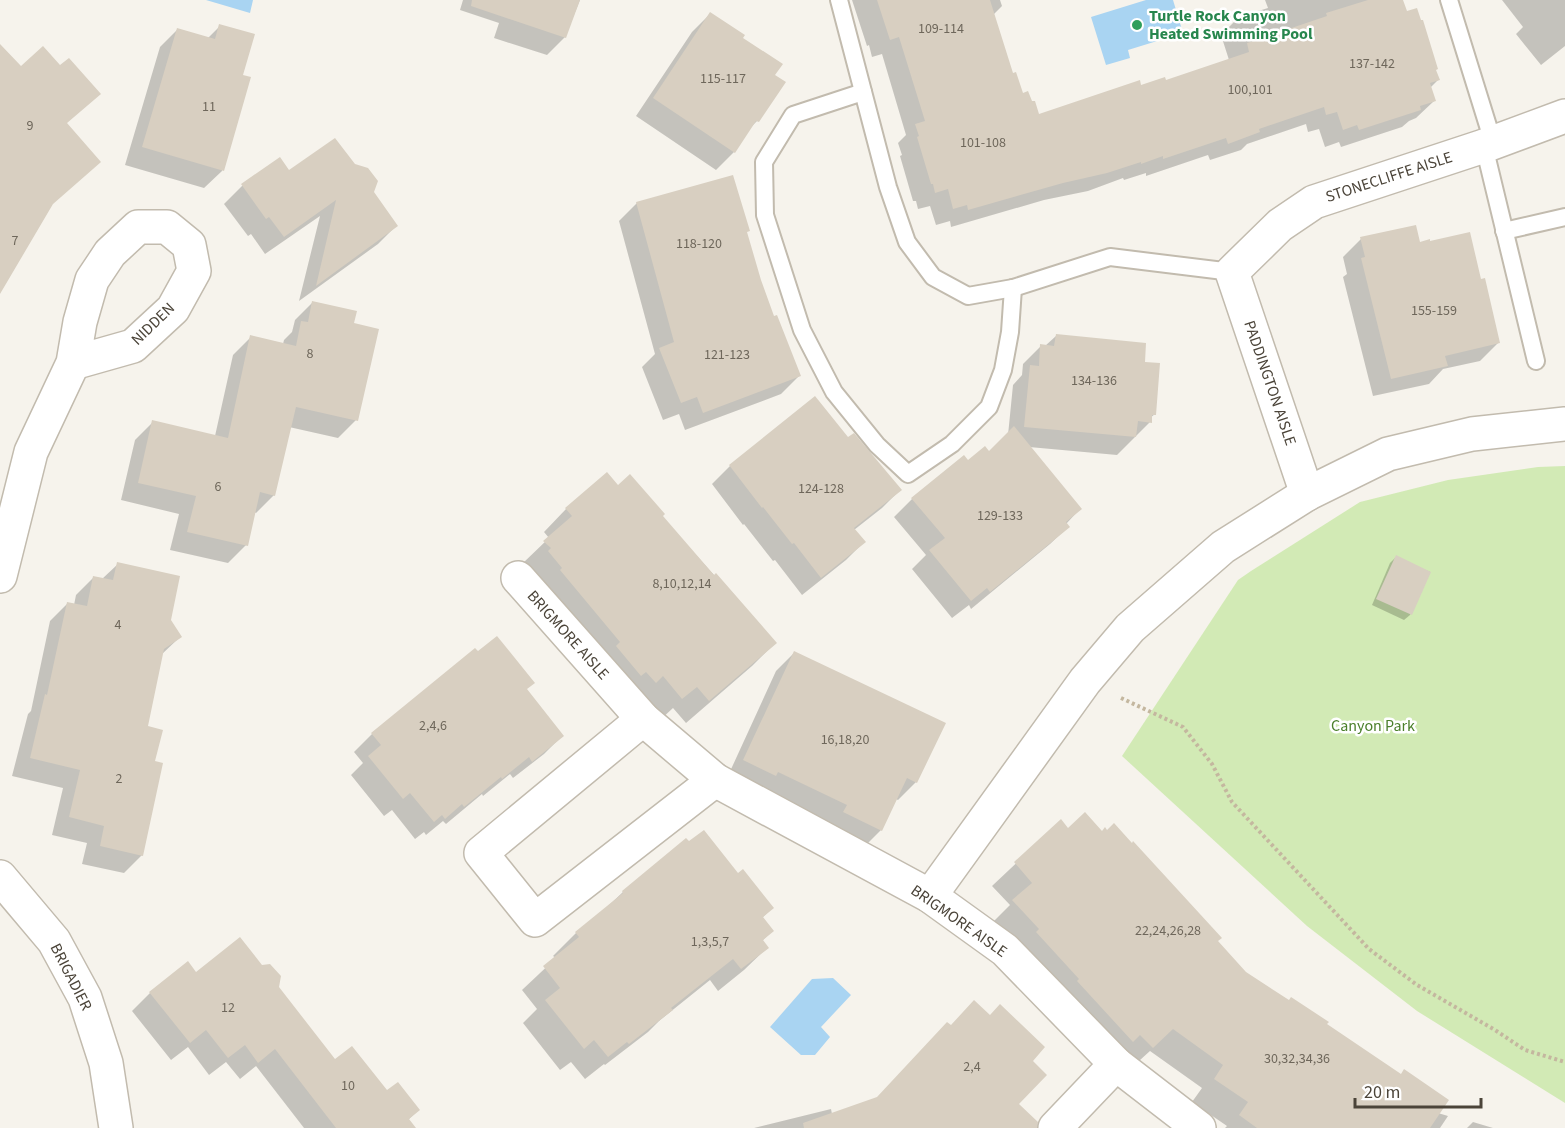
<svg xmlns="http://www.w3.org/2000/svg" width="1565" height="1128" viewBox="0 0 1565 1128" font-family="'Source Sans 3',sans-serif">
<style>
.green{fill:#d2eab5}
.water{fill:#a9d4f2}
.shadow{fill:#0003}
.building{fill:#d8cfc1}
.lines{fill:none;stroke-linecap:round;stroke-linejoin:round}
.lane-casing{stroke:#c2bbae;stroke-width:20}
.street-casing{stroke:#c2bbae;stroke-width:36}
.path{stroke:#c4b79f;stroke-width:4;stroke-dasharray:3 3;stroke-linecap:butt}
.lane{stroke:#fff;stroke-width:16}
.street{stroke:#fff;stroke-width:33}
.leisure-dot{fill:#2e9e5b;stroke:#fff;stroke-width:2}
.labels{text-anchor:middle;dominant-baseline:central;stroke-width:5;stroke-linejoin:round;paint-order:stroke}
.number-label{font-size:14px;fill:#6e675b}
.leisure-label{font-size:16px;font-weight:bold;fill:#27864d;stroke:#fff;text-anchor:start}
.street-label{font-size:16px;fill:#4b4439;stroke:#fff}
.park-label{font-size:16px;fill:#4a7f2a;stroke:#fff}
</style>
<rect width="100%" height="100%" fill="#f6f3ec"/>
<path class="green" d="M1565,466v637l-148,-92 -110,-85 -185,-170 116,-176 13,-9 109,-69 88,-22 90,-13z"/>
<g class="water">
<path d="M206,0h47l-3,13z"/>
<path d="M1146,0h27l10,33 -55,17 2,8 -24,7 -15,-48z"/>
<path d="M833,978l18,17 -30,32 9,10 -15,18h-14l-31,-28 42,-48z"/>
</g>
<g class="shadow">
<path d="M463,0h117l-15,37 -18,18 -53,-17 5,-15 -39,-13z"/>
<path d="M852,0h148l2,6 -9,9 19,60 10,19 16,22 102,-29 25,-5 64,-22 -8,-25 18,-18 29,-9 -3,-8h136l37,80 -8,8 4,13 -18,17 -7,3 -7,6 -61,20 -2,-5 -14,5 -6,-18 -11,3 -2,-8 -59,20 -6,6 -31,10 -2,-5 -62,21v-3l-22,7 -1,-2 -35,13 -44,9 -93,27 -1,-6 -14,4 -6,-19 -12,3 -2,-8h-3l-13,-45 2,-1 -4,-12 8,-8 -24,-81 -10,3 -3,-12 -2,1z"/>
<path d="M1502,0h63v46l-24,19 -25,-31 7,-7z"/>
<path d="M710,14l31,24 32,38 -16,45 -9,9 -14,22 -18,18 -80,-54 56,-84z"/>
<path d="M220,26l21,50 -19,95 -18,17 -79,-23 35,-118 18,-18 30,9z"/>
<path d="M289,172l83,20 24,34 -18,18 -79,57 21,-85 -55,38 -14,-20 -3,2 -24,-32 18,-18z"/>
<path d="M637,203l109,30 14,48 13,37 26,58 -18,18 -96,36 -6,-16 -16,6 -21,-53 13,-13 -36,-133z"/>
<path d="M1361,239l58,5 61,37 18,62 -18,18 -37,8 -14,15 -56,12 -30,-119 4,-3 -4,-17z"/>
<path d="M313,302l39,22 4,96 -18,18 -49,-11 -15,68 -18,18 -2,-1 -8,33 -18,18 -58,-13 9,-36 -58,-14 14,-60 18,-18 62,14 18,-81 18,-18 32,7 1,-4 8,-8 3,-12z"/>
<path d="M1056,336l87,27 12,51 -5,4v4l-33,33 -88,-8 51,62 -14,15 2,3 -18,17 -79,65 -2,-4 -17,13 -40,-49 14,-14 -32,-38 18,-18 56,-37 20,-9 20,-18 5,-50 9,-10 1,-11 18,-18h4z"/>
<path d="M815,398l33,41 52,51 -18,18 -28,22 10,12 -18,18 -44,35 -27,-35 -2,1 -29,-37 -1,1 -31,-41 18,-18z"/>
<path d="M618,487l43,29 114,127 -23,23 -66,57 -13,-15 -14,13 -137,-157 27,-26 -5,-6 22,-23z"/>
<path d="M1396,557l34,15 -20,43 -6,5 -32,-15 18,-42z"/>
<path d="M118,564l51,57 11,16 -19,18 -15,72 8,35 -12,93 -18,18 -42,-9 5,-21 -35,-8 11,-47 -51,-12 16,-62 3,-3 19,-90 18,-18 6,2 2,-10 18,-18 8,2z"/>
<path d="M475,650l51,40 36,46 -18,18 -31,24 -3,-4 -27,22 -1,-2 -36,30 -3,-3 -17,14 -2,-3 -9,7 -23,-29 -8,6 -33,-41 12,-12 -9,-11 18,-18z"/>
<path d="M794,653l122,129 -18,18 -2,-1 -15,31 -18,18 -136,-70 49,-107z"/>
<path d="M1061,821l7,9 34,3 115,108 28,32 80,52 113,88 10,3 -8,12h-215l2,-2 -35,-24 10,-14 -52,-37 -21,19 -138,-146 19,-19 -18,-19z"/>
<path d="M738,875l34,33 -10,10 10,13 -10,10 5,7 -23,22 -26,21 -8,-11 -51,41 -11,11 -43,33 -1,-1 -19,15 -14,-17 -11,8 -37,-47 14,-14 -15,-19 34,-32 -3,-2 23,-23 29,-24 18,-17z"/>
<path d="M188,963l8,11 82,14 57,73 83,49 -18,18h-96l-48,-62 -16,13 -14,-17 -17,13 -21,-28 -17,13 -39,-49 18,-18z"/>
<path d="M1031,1061l-14,43 -1,24h-262l77,-19 1,5z"/>
<path d="M1473,1122l20,6h-26z"/>
</g>
<g class="building">
<path d="M472,0h108l-14,38 -95,-32z"/>
<path d="M877,0h113l23,73 3,-1 7,21 5,-2 4,10h3l4,13 101,-34 1,5 24,-8 1,3 83,-28 -2,-9 80,-27 -1,-3 42,-13h35l4,11 10,-3 4,12h2l15,49 -2,1 4,10 -10,3 6,18 -16,5 1,4 -62,20 -2,-5 -14,5 -6,-18 -11,3 -2,-8 -65,22 1,3 -32,12 -2,-6 -63,21v-3l-22,8v-2l-34,11 -44,10 -95,27 -1,-5 -14,4 -5,-20 -13,4 -2,-9h-2l-14,-47 2,-1 -4,-12 10,-3 -26,-84 -9,3z"/>
<path d="M710,12l35,23 -2,3 40,26 -8,11 11,7 -27,40 -3,-1 -21,32 -82,-55z"/>
<path d="M219,24l36,10 -12,41 8,2 -27,94 -82,-24 35,-119 38,11z"/>
<path d="M0,44l21,22 22,-20 17,19 9,-7 32,36 -34,29 34,39 -48,42 -53,90z"/>
<path d="M335,138l20,26 13,4 10,13 -4,11 24,34 -82,60 20,-86 -52,37 -15,-20 -3,2 -25,-35 39,-27 9,13z"/>
<path d="M733,175l17,56 -3,1 14,48 13,36 3,-1 24,61 -98,37 -6,-16 -16,6 -22,-55 15,-6 -38,-140z"/>
<path d="M1416,225l4,17 10,-3v2l40,-9 11,47 4,-1 15,65 -55,13 3,10 -57,13 -30,-121 4,-1 -5,-20z"/>
<path d="M312,301l45,10 -3,12 25,6 -21,92 -62,-14 -21,89 -15,-4 -12,54 -61,-14 9,-36 -58,-13 14,-63 76,18 22,-103 46,11 5,-25 7,1z"/>
<path d="M1056,334l90,9 -1,19 15,1 -4,52h-4v8l-14,-2 -2,16 -112,-10 6,-62 9,1 1,-22 14,2z"/>
<path d="M815,396l33,41 6,-4 48,57 -48,38 12,14 -45,36 -27,-35 -2,1 -29,-37 -1,1 -33,-43z"/>
<path d="M1014,426l68,83 -16,13 4,5 -80,65 -3,-4 -16,13 -42,-51 16,-12 -34,-40 53,-43 4,5 17,-14 4,5z"/>
<path d="M607,472l11,13 12,-11 35,40 -2,2 51,59 2,-2 61,70 -68,58 -12,-14 -15,12 -19,-23 -7,7 -10,-11 -5,4 -25,-30 4,-4 -60,-72 2,-2 -14,-17 3,-3 -8,-7 29,-25 -7,-8z"/>
<path d="M1396,555l35,17 -19,43 -36,-16z"/>
<path d="M117,562l63,14 -9,44 11,17 -18,12 -16,77 15,4 -8,31 8,2 -20,93 -43,-10 4,-20 -35,-9 11,-47 -50,-12 15,-64 2,1 20,-93 20,4 6,-30 20,4z"/>
<path d="M497,636l38,47 -8,6 37,47 -32,26 -3,-5 -27,22 -1,-2 -37,30 -2,-3 -17,15 -3,-4 -8,7 -24,-29 -7,6 -35,-43 13,-11 -10,-12 104,-85 3,3z"/>
<path d="M794,651l152,72 -29,60 -10,-5 -25,53 -39,-19 4,-7 -69,-33 -2,4 -33,-16z"/>
<path d="M1085,812l17,19 3,-4 2,3 7,-7 18,20 1,-2 89,97 -4,3 28,31 43,28 2,-3 38,25 -2,2 74,50 3,-5 45,31 -19,28h-173l-18,-13 9,-13 -34,-23 9,-14 -50,-36 -20,19 -13,-13 -7,7 -56,-61 2,-2 -43,-47 3,-3 -27,-29 20,-17 -18,-21 47,-43 7,9z"/>
<path d="M704,830l34,43 5,-4 31,39 -11,9 11,14 -11,9 6,8 -28,21 -8,-10 -62,49 2,2 -44,34 -2,-2 -19,15 -14,-17 -10,9 -39,-49 15,-12 -17,-22 36,-29 -4,-5 48,-39 -1,-2 64,-53 3,3z"/>
<path d="M240,937l22,28 8,-1 11,12 -2,11 56,72 17,-13 35,44 11,-8 22,28 -11,9 7,9h-80l-61,-79 -17,14 -13,-18 -17,13 -22,-28 -16,13 -41,-51 39,-31 8,11z"/>
<path d="M974,1000l16,15 10,-11 45,43 -12,14 14,14 -28,29 19,18 -1,6h-233l-1,-5 74,-26 70,-75 4,3z"/>
</g>
<g class="lines">
<defs>
<g id="lane">
<path d="M839,0l49,187 19,55 26,35 35,19 45,-8 97,-31 122,15"/>
<path d="M1449,0l44,142"/>
<path d="M863,92l-70,23 -29,47 1,53 37,115 32,62 43,53 31,29 44,-30 37,-37 14,-37 7,-38 3,-44"/>
<path d="M1484,146l52,215"/>
<path d="M1504,231l61,-14"/>
</g>
<g id="street">
<path d="M1307,494l-75,-222 48,-47 34,-23 170,-56 81,-30"/>
<path d="M0,576l31,-124 42,-89 7,-41 12,-42 18,-27 28,-26h29l22,18 5,26 -21,38 -40,37 -60,17"/>
<path d="M518,578l125,141 72,61 215,116 75,54 111,114 83,64"/>
<path d="M643,719l-162,134 54,67 180,-140"/>
<path d="M0,877l54,64 31,57 21,65 10,65"/>
<path d="M930,896l155,-215 45,-53 93,-81 84,-53 81,-40 84,-20 93,-10"/>
<path d="M1055,1128l61,-64"/>
</g>
</defs>
<use href="#lane" class="lane-casing"/>
<use href="#street" class="street-casing"/>
<path class="path" d="M1121,698l62,29 29,37 20,38 137,147 48,36 78,45 30,20 40,12"/>
<use href="#lane" class="lane"/>
<use href="#street" class="street"/>
</g>
<circle class="leisure-dot" cx="1137" cy="25" r="6"/>
<g class="labels">
<g class="number-label">
<text x="941" y="29">109-114</text>
<text x="1372" y="64">137-142</text>
<text x="723" y="79">115-117</text>
<text x="1250" y="90">100,101</text>
<text x="209" y="107">11</text>
<text x="30" y="126">9</text>
<text x="983" y="143">101-108</text>
<text x="15" y="241">7</text>
<text x="699" y="244">118-120</text>
<text x="1434" y="311">155-159</text>
<text x="310" y="354">8</text>
<text x="727" y="355">121-123</text>
<text x="1094" y="381">134-136</text>
<text x="218" y="487">6</text>
<text x="821" y="489">124-128</text>
<text x="1000" y="516">129-133</text>
<text x="682" y="584">8,10,12,14</text>
<text x="118" y="625">4</text>
<text x="433" y="726">2,4,6</text>
<text x="845" y="740">16,18,20</text>
<text x="119" y="779">2</text>
<text x="1168" y="931">22,24,26,28</text>
<text x="710" y="942">1,3,5,7</text>
<text x="228" y="1008">12</text>
<text x="1297" y="1059">30,32,34,36</text>
<text x="972" y="1067">2,4</text>
<text x="348" y="1086">10</text>
</g>
<g class="leisure-label">
<text x="1149" y="16">Turtle Rock Canyon<tspan x="1149" dy="18">Heated Swimming Pool</tspan></text>
</g>
<g class="street-label">
<text transform="translate(1389 177) rotate(-18)">STONECLIFFE AISLE</text>
<text transform="translate(153 324) rotate(-44)">NIDDEN</text>
<text transform="translate(1270 383) rotate(71)">PADDINGTON AISLE</text>
<text transform="translate(568 635) rotate(48)">BRIGMORE AISLE</text>
<text transform="translate(959 921) rotate(35)">BRIGMORE AISLE</text>
<text transform="translate(71 977) rotate(63)">BRIGADIER</text>
</g>
<g class="park-label">
<text x="1373" y="726">Canyon Park</text>
</g>
</g>
<path d="M1355 1098v9h126v-9" fill="none" stroke="#4b4439" stroke-width="3"/>
<text x="1364" y="1098" font-size="18" fill="#4b4439" stroke="#ffffff" stroke-width="4.5" paint-order="stroke">20 m</text>
</svg>
